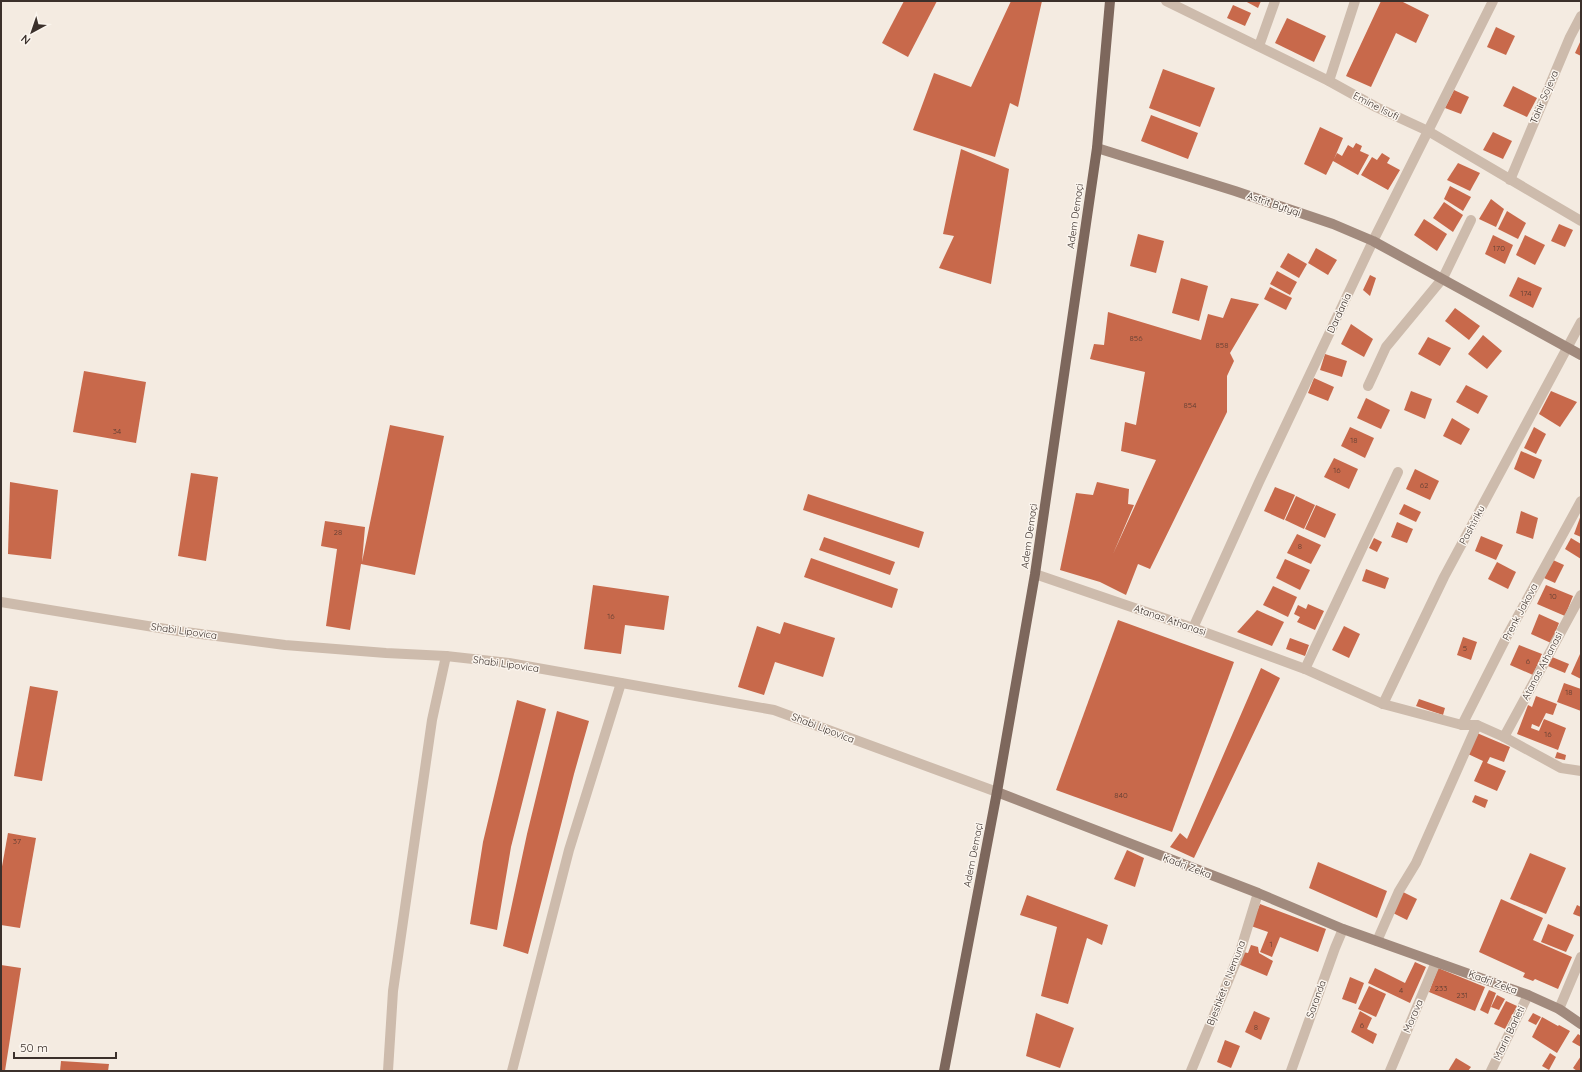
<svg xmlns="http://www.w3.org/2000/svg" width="1582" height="1072" viewBox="0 0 1582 1072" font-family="Quicksand,sans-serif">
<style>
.building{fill:#c8694b}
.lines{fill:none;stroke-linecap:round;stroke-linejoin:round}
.street{stroke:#cdbbac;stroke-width:10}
.secondary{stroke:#a18a7d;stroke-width:10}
.primary{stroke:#7d675c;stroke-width:10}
.labels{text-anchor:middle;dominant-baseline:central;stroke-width:3;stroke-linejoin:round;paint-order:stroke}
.number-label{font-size:8px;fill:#5e3e33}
.street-label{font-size:10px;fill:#3b302b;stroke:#fbf5ee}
</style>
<rect width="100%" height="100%" fill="#f4ebe1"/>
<g class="building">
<path d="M904,1h33l-29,56 -26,-14z"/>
<path d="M1011,1h31l-24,106 -8,-4 -15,54 -82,-27 21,-57 37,14z"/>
<path d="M1245,1h16l-3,7z"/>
<path d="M1381,1h20l28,14 -13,28 -20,-10 -25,54 -25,-11z"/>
<path d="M1233,5l18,8 -6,13 -18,-8z"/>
<path d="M1287,18l39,18 -12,26 -39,-19z"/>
<path d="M1496,27l19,9 -9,19 -19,-8z"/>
<path d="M1581,40v16l-6,-3z"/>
<path d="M1163,69l52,19 -15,39 -51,-19z"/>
<path d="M1513,86l24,12 -10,19 -24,-11z"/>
<path d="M1454,90l15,7 -8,17 -16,-6z"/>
<path d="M1151,115l47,18 -10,26 -47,-18z"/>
<path d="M1320,127l23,11 -9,21 3,-6 5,3 6,-11 5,3 3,-5 6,3 -2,5 9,4 -11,20 -25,-14 -7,14 -22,-11z"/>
<path d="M1493,132l19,9 -9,18 -20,-9z"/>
<path d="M961,149l48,20 -18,115 -52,-16 15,-32 -11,-2z"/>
<path d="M1382,153l8,5 -3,5 13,7 -12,20 -27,-15 11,-18 5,3z"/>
<path d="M1458,163l22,10 -10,18 -23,-11z"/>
<path d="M1450,186l21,11 -8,14 -19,-12z"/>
<path d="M1491,199l13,10 -8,18 -17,-8z"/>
<path d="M1444,202l19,13 -10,17 -20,-14z"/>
<path d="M1507,211l19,12 -8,16 -20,-10z"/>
<path d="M1424,219l23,15 -10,17 -23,-16z"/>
<path d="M1559,224l14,6 -8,17 -14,-6z"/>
<path d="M1138,234l26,7 -8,32 -26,-7z"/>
<path d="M1493,235l20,10 -8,19 -20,-10z"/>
<path d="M1525,235l20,10 -10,20 -19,-10z"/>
<path d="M1316,248l21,12 -9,15 -20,-12z"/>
<path d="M1288,253l19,11 -8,14 -19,-11z"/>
<path d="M1277,271l20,11 -7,13 -20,-11z"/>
<path d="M1370,275l6,3 -6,18 -7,-6z"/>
<path d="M1518,277l24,11 -9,20 -24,-12z"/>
<path d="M1181,278l27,8 -9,35 -27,-8z"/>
<path d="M1270,287l22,11 -6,12 -22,-11z"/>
<path d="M1231,298l28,6 -29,49 4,8 -7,15v36l-77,157 -12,-5 -12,31 -26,-13 -40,-12 16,-77 17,2 4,-13 32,7 -1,15 6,1 -21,49 43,-94 -35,-9 4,-29 11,3 9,-53 -55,-13 4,-15 10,1 4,-33 93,28 7,-26 15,4z"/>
<path d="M1455,308l25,18 -11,14 -24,-19z"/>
<path d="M1351,324l22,15 -9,18 -23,-13z"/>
<path d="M1483,335l19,16 -15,18 -19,-15z"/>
<path d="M1428,337l23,11 -11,18 -22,-12z"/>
<path d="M1325,354l22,7 -5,16 -22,-7z"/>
<path d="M84,371l62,11 -10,61 -63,-11z"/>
<path d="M1314,378l20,9 -6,14 -20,-8z"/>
<path d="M1466,385l22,11 -10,18 -22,-12z"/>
<path d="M1411,391l21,8 -7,20 -21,-9z"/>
<path d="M1551,391l26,11 -17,25 -21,-13z"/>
<path d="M1366,398l24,12 -9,19 -24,-11z"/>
<path d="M1452,418l18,11 -9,16 -18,-9z"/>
<path d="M390,425l54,11 -29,139 -54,-11 -11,66 -24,-4 11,-77 -16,-3 4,-25 40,6 -3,35z"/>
<path d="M1350,427l24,11 -9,20 -24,-12z"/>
<path d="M1534,427l12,7 -10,20 -12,-6z"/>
<path d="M1521,451l21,9 -8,19 -20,-10z"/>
<path d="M1334,458l24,11 -9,20 -25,-12z"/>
<path d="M1415,469l24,12 -9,19 -24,-11z"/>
<path d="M191,473l27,4 -12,84 -28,-5z"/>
<path d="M10,482l48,8 -7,69 -43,-5z"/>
<path d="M1275,487l20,8 -11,25 -20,-9z"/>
<path d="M808,494l116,38 -5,16 -116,-38z"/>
<path d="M1296,496l19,9 -11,24 -19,-9z"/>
<path d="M1404,504l17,8 -5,10 -17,-8z"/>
<path d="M1316,505l20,9 -11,24 -20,-9z"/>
<path d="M1521,511l17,7 -5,21 -17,-6z"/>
<path d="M1581,515v22l-7,-3z"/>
<path d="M1397,522l16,7 -6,14 -16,-6z"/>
<path d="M1297,534l24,11 -10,19 -24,-11z"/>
<path d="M1481,536l22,9 -7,15 -21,-9z"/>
<path d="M824,537l71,25 -5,13 -71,-25z"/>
<path d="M1374,538l8,4 -5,10 -8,-4z"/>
<path d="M1571,538l10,6v15l-16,-10z"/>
<path d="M811,558l87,31 -6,19 -88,-31z"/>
<path d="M1285,559l25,11 -10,20 -24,-12z"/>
<path d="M1553,560l11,5 -9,18 -11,-5z"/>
<path d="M1497,562l19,10 -8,17 -20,-10z"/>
<path d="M1366,569l23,9 -4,11 -23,-8z"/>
<path d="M593,585l76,11 -5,34 -39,-5 -4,29 -37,-5z"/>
<path d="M1546,585l27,11 -8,20 -28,-12z"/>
<path d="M1273,586l24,11 -9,20 -25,-12z"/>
<path d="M1308,604l16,7 -9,19 -18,-8 3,-5 -6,-3 4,-9 8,4z"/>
<path d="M1257,610l27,12 -12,24 -35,-14z"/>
<path d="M1539,614l20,9 -8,20 -20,-9z"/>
<path d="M1118,620l116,42 -62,170 -116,-42z"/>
<path d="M784,622l51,16 -12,39 -48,-15 -11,33 -26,-8 19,-61 23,8z"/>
<path d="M1344,626l16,8 -11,24 -17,-8z"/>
<path d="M1463,637l14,5 -6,18 -14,-5z"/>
<path d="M1290,638l19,7 -4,11 -19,-7z"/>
<path d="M1519,645l23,9 -9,21 -23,-10z"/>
<path d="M1580,654h1v25l-10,-5z"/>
<path d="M1552,657l17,7 -4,9 -17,-7z"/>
<path d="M1261,668l19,10 -86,180 -24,-11 10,-14 7,6z"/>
<path d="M1564,683l17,6v22l-24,-9z"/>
<path d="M30,686l28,5 -16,90 -28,-5z"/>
<path d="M1536,696l21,8 -4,11 -7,-2 -7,14 -7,-3 -1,4 8,3 5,-12 22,9 -8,22 -41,-16 11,-29 4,2z"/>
<path d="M1419,699l26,9 -2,7 -27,-9z"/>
<path d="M517,700l29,9 -35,138 -14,83 -27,-6 13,-82z"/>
<path d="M557,711l32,10 -15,53 -46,180 -25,-8 24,-112z"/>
<path d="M1477,733l33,14 -6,15 -14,-5 -3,6 19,8 -9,20 -23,-10 9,-20 -15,-7z"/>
<path d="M1557,752l9,3 -1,5 -10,-2z"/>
<path d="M1475,795l13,5 -3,8 -13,-6z"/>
<path d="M8,833l28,5 -16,90 -19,-3v-53z"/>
<path d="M1127,850l17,8 -9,29 -21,-8z"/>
<path d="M1530,853l36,15 -20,46 -36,-15z"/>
<path d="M1318,862l69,29 -10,27 -68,-30z"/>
<path d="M1401,891l16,8 -10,21 -14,-7z"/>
<path d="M1027,895l81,30 -6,20 -15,-7 -19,66 -27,-8 16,-69 -37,-12z"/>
<path d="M1501,899l42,19 -10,22 39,17 -14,32 -23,-10 -2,2 -10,-4 2,-4 -46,-21z"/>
<path d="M1260,904l66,25 -8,23 -38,-15 -8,20 -12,-5 8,-20 -17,-6z"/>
<path d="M1577,905l4,2v10l-8,-3z"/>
<path d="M1548,924l26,11 -8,17 -25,-10z"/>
<path d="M1251,945l7,2 1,6 14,8 -6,15 -29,-12 5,-12 5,1z"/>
<path d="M1415,962l11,5 -16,36 -42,-20 7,-15 30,15z"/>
<path d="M1,965l20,3 -16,103h-4z"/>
<path d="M1438,968l47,19 -10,24 -46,-19z"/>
<path d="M1350,977l14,6 -8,21 -14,-5z"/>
<path d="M1369,986l17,8 -10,23 -18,-8z"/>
<path d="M1489,990l7,3 -8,21 -8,-4z"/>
<path d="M1497,995l8,4 -6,11 -8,-3z"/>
<path d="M1506,1001l11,5 -12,23 -11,-5z"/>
<path d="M1254,1011l16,7 -9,22 -16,-8z"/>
<path d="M1360,1011l12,7 -5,11 10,5 -4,10 -22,-12z"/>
<path d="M1036,1013l38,15 -14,40 -34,-12z"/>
<path d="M1533,1013l8,4 -5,8 -8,-4z"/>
<path d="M1542,1017l16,9 1,-1 11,6 -13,22 -25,-16z"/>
<path d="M1578,1034l3,2v11l-9,-5z"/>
<path d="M1225,1040l15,6 -9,22 -14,-6z"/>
<path d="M1550,1053l6,4 -7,13 -7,-4z"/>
<path d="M1581,1056v15h-4l-4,-3z"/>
<path d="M1456,1058l15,9 -3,4h-20z"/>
<path d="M61,1061l48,3 -1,7h-48z"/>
</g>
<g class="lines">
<g class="street">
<path d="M1166,1l163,80 47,26 52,24 153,90"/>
<path d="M1259,46l16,-45"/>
<path d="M1329,81l26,-80"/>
<path d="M1510,180l60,-143 11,-21"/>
<path d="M1368,386l18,-39 57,-69 28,-58"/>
<path d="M1035,574l158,54 112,41 78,35 79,21h15l27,12 57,31 20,3"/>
<path d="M1,602l177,29 107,14 101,8 60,3 63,7 265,47 223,82"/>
<path d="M1193,628l66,-146 114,-241 120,-240"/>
<path d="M1305,669l93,-197"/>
<path d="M1383,704l61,-127 137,-255"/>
<path d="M1462,725l45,-89 74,-135"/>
<path d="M1504,737l77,-142"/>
<path d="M1377,941l22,-50 17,-28 61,-138"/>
<path d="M1559,1009l22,-52"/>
<path d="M388,1071l5,-80 39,-271 14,-64"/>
<path d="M512,1071l57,-221 52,-167"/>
<path d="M1191,1071l49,-119 18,-59"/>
<path d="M1291,1071l44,-123 8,-19"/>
<path d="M1390,1071l46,-109"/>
<path d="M1491,1071l37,-76"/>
</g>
<g class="secondary">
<path d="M1097,148l138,43 98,33 40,17 208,114"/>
<path d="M997,792l261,101 85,36 185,66 31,14 22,15"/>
</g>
<path class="primary" d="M944,1071l53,-279 38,-218 62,-426 13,-147"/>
</g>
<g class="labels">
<g class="number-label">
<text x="1499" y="248">170</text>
<text x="1526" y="293">174</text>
<text x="1136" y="338">856</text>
<text x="1222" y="345">858</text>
<text x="1190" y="405">854</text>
<text x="117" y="431">34</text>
<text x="1354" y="440">18</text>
<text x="1337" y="470">16</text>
<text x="1424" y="485">62</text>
<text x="338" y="532">28</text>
<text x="1300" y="546">8</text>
<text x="1553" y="596">10</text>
<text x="611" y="616">16</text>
<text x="1465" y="648">5</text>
<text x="1528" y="661">6</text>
<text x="1569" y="692">18</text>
<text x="1548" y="734">16</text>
<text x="1121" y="795">840</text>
<text x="17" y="841">37</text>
<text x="1271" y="944">1</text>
<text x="1441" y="988">233</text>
<text x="1401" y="990">4</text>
<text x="1462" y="995">231</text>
<text x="1362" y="1025">6</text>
<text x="1256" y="1027">8</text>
</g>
<g class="street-label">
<text transform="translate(1544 97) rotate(-67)">Tahir Sojeva</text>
<text transform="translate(1376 106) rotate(27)">Emine Isufi</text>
<text transform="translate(1274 204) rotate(19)">Astrit Bytyqi</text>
<text transform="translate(1075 216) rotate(-82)">Adem Demaçi</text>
<text transform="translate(1339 313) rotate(-65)">Dardania</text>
<text transform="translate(1472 525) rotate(-62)">Pashtriku</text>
<text transform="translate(1029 536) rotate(-82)">Adem Demaçi</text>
<text transform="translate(1520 612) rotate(-62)">Prenk Jakova</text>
<text transform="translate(1170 620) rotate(19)">Atanas Athanasi</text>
<text transform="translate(184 631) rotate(8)">Shabi Lipovica</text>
<text transform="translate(506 664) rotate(8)">Shabi Lipovica</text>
<text transform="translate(1542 666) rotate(-62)">Atanas Athanasi</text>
<text transform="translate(823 728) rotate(21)">Shabi Lipovica</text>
<text transform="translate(973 855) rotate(-79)">Adem Demaçi</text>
<text transform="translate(1187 866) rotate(21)">Kadri Zeka</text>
<text transform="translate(1493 982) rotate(20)">Kadri Zeka</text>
<text transform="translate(1226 983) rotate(-69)">Bjeshkët e Nemuna</text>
<text transform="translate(1316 999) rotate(-70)">Saranda</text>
<text transform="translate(1413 1016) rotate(-67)">Morava</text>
<text transform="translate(1509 1033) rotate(-64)">Marin Barleti</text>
</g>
</g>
<rect width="1582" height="1072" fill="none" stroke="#3b302b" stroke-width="4"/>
<g transform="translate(32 32) rotate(220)" stroke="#fbf5ee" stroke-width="3" paint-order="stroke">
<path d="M0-3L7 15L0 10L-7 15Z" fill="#3b302b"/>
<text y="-6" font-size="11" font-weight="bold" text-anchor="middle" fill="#3b302b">N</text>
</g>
<path d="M14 1052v6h102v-6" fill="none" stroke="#3b302b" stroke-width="2"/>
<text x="20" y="1052" font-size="12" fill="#3b302b" stroke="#fbf5ee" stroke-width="3" paint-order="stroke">50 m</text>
</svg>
